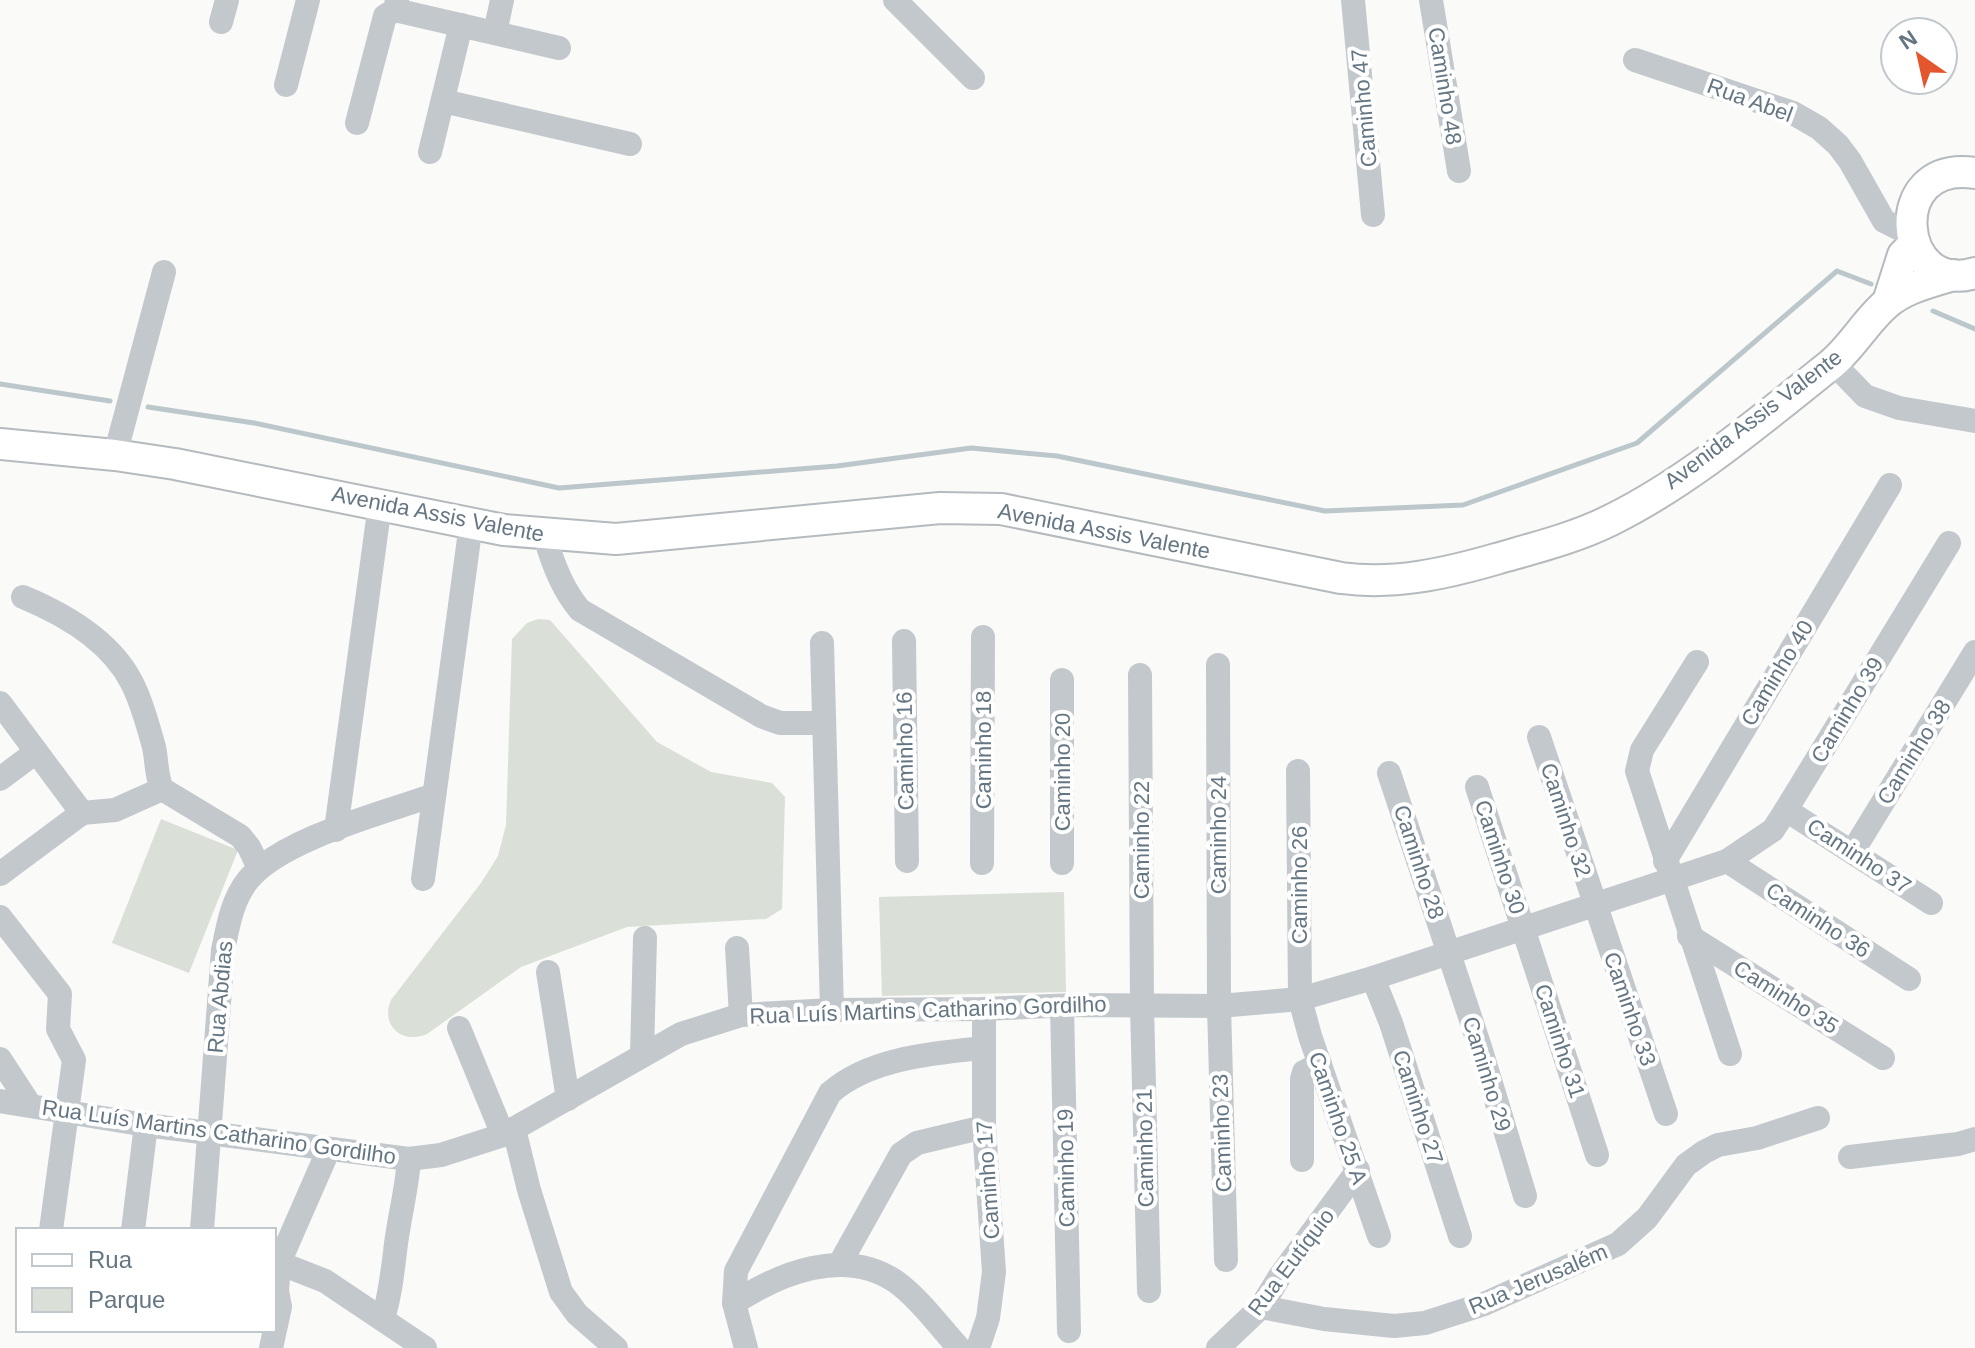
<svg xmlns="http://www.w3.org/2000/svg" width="1975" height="1348" viewBox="0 0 1975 1348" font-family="Arial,sans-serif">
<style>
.green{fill:#dadfd7}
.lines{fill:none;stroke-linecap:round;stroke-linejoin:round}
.stream{stroke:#bbc7cb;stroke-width:5}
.major-casing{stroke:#b5babe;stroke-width:34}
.minor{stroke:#c3c8cc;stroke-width:24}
.major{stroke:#fff;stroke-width:30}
.labels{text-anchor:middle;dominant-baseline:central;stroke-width:8;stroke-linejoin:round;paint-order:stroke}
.street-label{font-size:22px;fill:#657683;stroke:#fff}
</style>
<rect width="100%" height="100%" fill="#fafaf8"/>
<g class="green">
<path d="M538,619l12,1 107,122 54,30 61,11 13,14 -3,112 -16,10 -139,8 -106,40 -94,67c-25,11 -47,-9 -36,-34l90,-117 17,-27 8,-31 6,-186 15,-16z"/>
<path d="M161,819l77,31 -49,123 -77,-30z"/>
<path d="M1064,892l2,100 -184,4 -3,-99z"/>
</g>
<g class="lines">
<g class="stream">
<path d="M1933,311l42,18"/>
<path d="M0,384l110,17"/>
<path d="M148,407l106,16 305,65 278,-22 134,-18 86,8 268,55 138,-6 174,-62 200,-172 34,13"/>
</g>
<defs>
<g id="major">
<path d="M1975,173c-92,-14 -77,124 0,100"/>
<path d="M1888,302l15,-47 11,-11"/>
<path d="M0,444l115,11 60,9 329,66 112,9 324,-31 61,1 340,69c53,7 103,-4 155,-19 38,-11 79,-21 115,-39 77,-38 150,-100 218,-154 22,-17 36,-44 57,-62 18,-16 45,-22 67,-29"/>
</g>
</defs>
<use href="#major" class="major-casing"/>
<g class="minor">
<path d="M895,0l78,78"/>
<path d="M1353,0l20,215"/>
<path d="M1431,0l28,171"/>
<path d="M395,10l164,38"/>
<path d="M221,22l6,-22"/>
<path d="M495,33l7,-33"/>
<path d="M1635,60l158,53 26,15 19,17 12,16 34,60 26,13"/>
<path d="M286,85l22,-85"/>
<path d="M443,101l187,43"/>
<path d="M357,123l28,-107 10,-6 2,-10"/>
<path d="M430,152l31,-127"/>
<path d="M1833,363l32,33 34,12 76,13"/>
<path d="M115,455l49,-183"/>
<path d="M545,536c7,26 17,53 35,74l181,106 19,7h44"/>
<path d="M23,597c41,17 88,44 109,86 10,19 16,43 22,64 3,14 2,29 8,42l78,47 9,11 10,21"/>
<path d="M904,641l3,220"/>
<path d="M822,643l10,367"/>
<path d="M1697,662l-55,88 -5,21 93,283"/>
<path d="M1218,665l1,341 7,254"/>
<path d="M1140,675l2,330 7,286"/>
<path d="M1062,680v183"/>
<path d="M0,703l82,110 -82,61"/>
<path d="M1539,737l127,377"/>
<path d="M1298,771l2,228 10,37 69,200"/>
<path d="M1389,773l91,274 45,149"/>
<path d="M0,779l36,-27"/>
<path d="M1477,787l120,368"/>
<path d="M1786,810l145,93"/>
<path d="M82,813l33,-3 47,-21"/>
<path d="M336,830l44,-326"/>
<path d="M1853,851l122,-199"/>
<path d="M1665,861l225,-376"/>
<path d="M1727,861l182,118"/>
<path d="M982,863l1,-226"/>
<path d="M423,879l48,-355"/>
<path d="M0,917l60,77 -2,35 16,31 -23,170"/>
<path d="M1689,936l194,122"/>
<path d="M737,948l4,67"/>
<path d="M548,972l20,127"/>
<path d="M1373,978l18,45 69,213"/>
<path d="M1062,1006l7,325"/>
<path d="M459,1028l44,107"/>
<path d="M642,1055l3,-117"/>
<path d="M0,1059l30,46"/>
<path d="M0,1101l146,24 263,34 32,-4 62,-20 178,-101 60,-19 91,-5 152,-1 91,-4 144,1 81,-7 73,-21 354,-117 46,-31 13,-20 163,-267"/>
<path d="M514,1129l15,61 32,102 16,22 39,34"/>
<path d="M1850,1157l108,-13 17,-5"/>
<path d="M1302,1160v-81l2,-7 16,-8"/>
<path d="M133,1230l13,-105"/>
<path d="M202,1230l21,-280c5,-24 9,-50 25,-70 33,-41 135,-67 186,-85"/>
<path d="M279,1263l46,18 100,67"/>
<path d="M839,1265l62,-111 16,-11 67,-16"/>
<path d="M734,1303c46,-30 110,-56 161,-22 24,17 44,45 64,67"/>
<path d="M1261,1307l63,12 70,7 31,-3 59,-19 134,-60 29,-26 39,-53 18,-13 14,-7 39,-7 61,-20"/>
<path d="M383,1319c7,-23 9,-43 12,-67 3,-31 12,-61 14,-93"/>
<path d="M271,1348l9,-41 -3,-16 2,-28 49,-112"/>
<path d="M746,1348l-12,-45 2,-32 94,-178c39,-35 104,-40 154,-45"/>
<path d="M978,1348l10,-30 6,-46 -10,-145v-118"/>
<path d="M1218,1348l43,-41 19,-31 78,-106"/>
</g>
<use href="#major" class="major"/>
</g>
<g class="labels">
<g class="street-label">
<text transform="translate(1445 86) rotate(81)">Caminho 48</text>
<text transform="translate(1750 100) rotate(20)">Rua Abel</text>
<text transform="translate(1364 108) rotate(-95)">Caminho 47</text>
<text transform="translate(1753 419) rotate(-37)">Avenida Assis Valente</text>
<text transform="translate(438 514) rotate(11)">Avenida Assis Valente</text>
<text transform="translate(1104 531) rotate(11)">Avenida Assis Valente</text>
<text transform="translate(1777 673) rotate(-59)">Caminho 40</text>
<text transform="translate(1847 710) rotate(-59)">Caminho 39</text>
<text transform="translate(983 750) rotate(-90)">Caminho 18</text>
<text transform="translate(905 751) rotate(-91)">Caminho 16</text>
<text transform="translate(1914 752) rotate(-58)">Caminho 38</text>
<text transform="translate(1062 772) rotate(-90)">Caminho 20</text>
<text transform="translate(1566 820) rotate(72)">Caminho 32</text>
<text transform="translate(1218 835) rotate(-90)">Caminho 24</text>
<text transform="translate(1141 840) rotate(-90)">Caminho 22</text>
<text transform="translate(1859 856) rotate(33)">Caminho 37</text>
<text transform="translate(1500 857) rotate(72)">Caminho 30</text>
<text transform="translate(1419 862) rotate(72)">Caminho 28</text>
<text transform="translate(1299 885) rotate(-90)">Caminho 26</text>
<text transform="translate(1818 920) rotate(33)">Caminho 36</text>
<text transform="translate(220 997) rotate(-85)">Rua Abdias</text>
<text transform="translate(1786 997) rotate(32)">Caminho 35</text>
<text transform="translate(1630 1009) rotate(71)">Caminho 33</text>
<text transform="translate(928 1010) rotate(-2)">Rua Luís Martins Catharino Gordilho</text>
<text transform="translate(1560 1041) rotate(72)">Caminho 31</text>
<text transform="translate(1487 1074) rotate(73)">Caminho 29</text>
<text transform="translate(1418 1107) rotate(72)">Caminho 27</text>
<text transform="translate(1338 1118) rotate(71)">Caminho 25 A</text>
<text transform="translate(219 1132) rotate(8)">Rua Luís Martins Catharino Gordilho</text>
<text transform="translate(1222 1133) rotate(-92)">Caminho 23</text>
<text transform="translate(1145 1148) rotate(-91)">Caminho 21</text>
<text transform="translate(1066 1168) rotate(-91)">Caminho 19</text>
<text transform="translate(988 1180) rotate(-94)">Caminho 17</text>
<text transform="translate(1291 1262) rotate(-53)">Rua Eutíquio</text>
<text transform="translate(1538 1279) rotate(-23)">Rua Jerusalém</text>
</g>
</g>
<rect x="16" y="1228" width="260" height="104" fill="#ffffff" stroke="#c1c8cd" stroke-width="2"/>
<rect x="32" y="1254" width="40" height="12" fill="#ffffff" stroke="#c1c8cd" stroke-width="2"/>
<text x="88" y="1268" font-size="24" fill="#657683">Rua</text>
<rect x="32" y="1288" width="40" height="24" fill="#dadfd7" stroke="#c1c8cd" stroke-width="2"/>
<text x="88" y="1308" font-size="24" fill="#657683">Parque</text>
<g transform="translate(1919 56) rotate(326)"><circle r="38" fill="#ffffff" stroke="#c1c8cd" stroke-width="2"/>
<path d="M0-6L14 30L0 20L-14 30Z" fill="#e4572e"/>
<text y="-12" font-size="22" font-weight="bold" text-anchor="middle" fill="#657683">N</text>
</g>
</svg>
